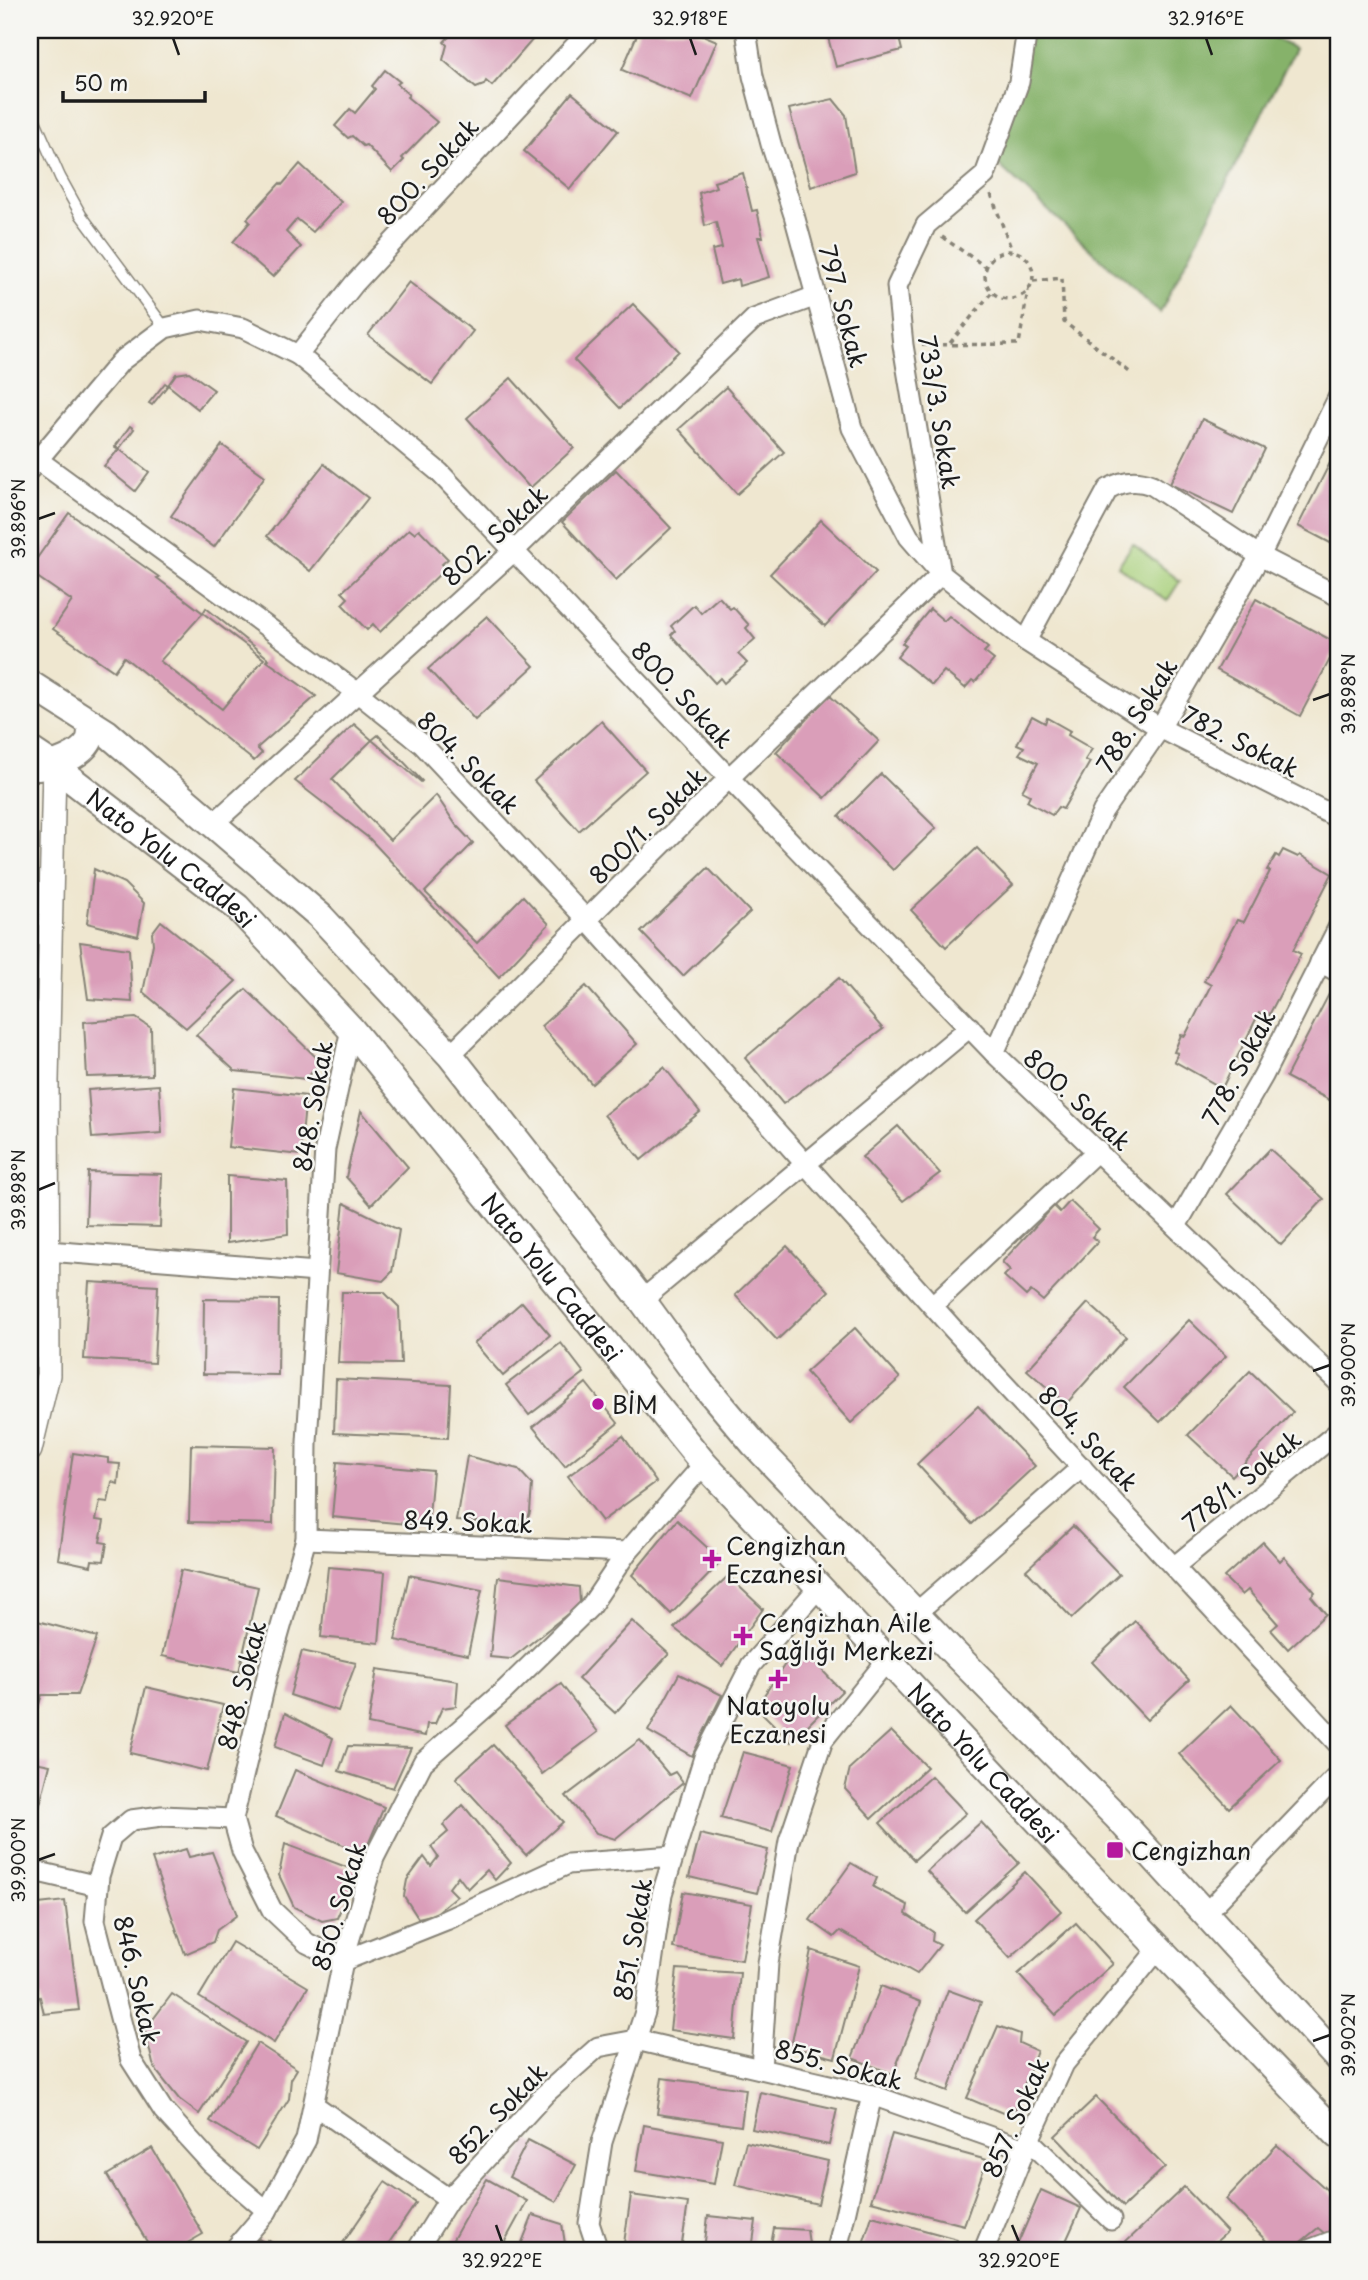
<svg xmlns="http://www.w3.org/2000/svg" width="1368" height="2280" viewBox="0 0 1368 2280" font-family="'Playpen Sans',sans-serif">
<style>
.green{fill:#a9d07b;stroke:#62764c;stroke-width:2}
.forest{fill:#86b26b;stroke:#516744;stroke-width:2}
.building{fill:#da9eb9}
.lines{fill:none;stroke-linecap:round;stroke-linejoin:round}
.service-casing{stroke:#868276;stroke-width:13}
.minor-casing{stroke:#868276;stroke-width:23}
.tertiary-casing{stroke:#868276;stroke-width:26}
.secondary-casing{stroke:#868276;stroke-width:30}
.path{stroke:#868276;stroke-width:3.5;stroke-dasharray:5 5;stroke-linecap:butt}
.service{stroke:#fff;stroke-width:10}
.minor{stroke:#fff;stroke-width:19}
.tertiary{stroke:#fff;stroke-width:23}
.secondary{stroke:#fff;stroke-width:26}
.ticks{fill:none;stroke:#1c1c1c;stroke-width:2.5}
.poi-dot{fill:#b5179e;stroke:#f6f6f2;stroke-width:2.5}
.labels{text-anchor:middle;dominant-baseline:central;stroke-width:5;stroke-linejoin:round;paint-order:stroke}
.street-label{font-size:24px;fill:#1c1c1c;stroke:#f6f6f2}
.poi-label{font-size:24px;fill:#1c1c1c;stroke:#f6f6f2;text-anchor:start}
.neatline{fill:none;stroke:#1c1c1c;stroke-width:2.5}
.ticks-label{font-size:18px;text-anchor:middle;fill:#1c1c1c}
</style>
<rect width="100%" height="100%" fill="#f6f6f2"/>
<filter id="ink" filterUnits="userSpaceOnUse"><feTurbulence type="fractalNoise" baseFrequency=".0143" numOctaves="2"/><feDisplacementMap in="SourceGraphic" scale="14" xChannelSelector="R" yChannelSelector="G"/><feConvolveMatrix kernelMatrix="1 2 1 2 8 2 1 2 1" color-interpolation-filters="sRGB"/></filter>
<filter id="wash" filterUnits="userSpaceOnUse"><feTurbulence type="fractalNoise" baseFrequency=".00686" numOctaves="4" result="noise"/><feDisplacementMap in="SourceGraphic" scale="28" xChannelSelector="R" yChannelSelector="G"/><feGaussianBlur stdDeviation="1.57" result="paint"/><feColorMatrix in="noise" values="0 0 0 0 0 0 0 0 0 0 0 0 0 0 0 0 0 1.4 0 .05"/><feComposite in="paint" operator="in"/></filter>
<g filter="url(#wash)">
<rect width="100%" height="100%" fill="#efe7d0"/>
<path class="green" d="M1133,544l47,37 -13,20 -49,-35z"/>
<path class="forest" d="M1027,30h244l-3,5 27,14 -135,264 -169,-155z"/>
<g id="blocks">
<g class="building">
<path d="M455,30h76l-2,2 5,6 -42,48 -6,-5 -2,4 -8,3 -33,-28 4,-15 -3,-3z"/>
<path d="M639,30h52l26,11 -25,58 -70,-29z"/>
<path d="M826,30h71l5,20 -66,17z"/>
<path d="M385,70l15,12 -3,2 12,11 -2,2 30,25 -35,36 2,2 -12,12 -26,-27 -3,1 -11,-10 -4,2 -13,-12 15,-17 5,4 20,-24 -3,-3z"/>
<path d="M572,93l46,38 -48,58 -46,-38z"/>
<path d="M833,99l13,16 9,57 -44,15 -22,-78z"/>
<path d="M300,164l41,38 -28,30 -16,-13 -11,13 15,15 -28,30 -40,-35 17,-20 -3,-3 33,-36 2,2z"/>
<path d="M743,173l9,38 5,-1 6,27h-5l11,40 -30,9 -1,-7 -18,5 -8,-34 10,-2 -6,-26 -11,4 -6,-33 17,-6 -2,-5z"/>
<path d="M409,282l64,49 -41,53 -64,-49z"/>
<path d="M633,304l46,47 -59,57 -46,-48z"/>
<path d="M189,372l25,18 -16,19 -30,-24 8,-11z"/>
<path d="M511,378l63,70 -44,40 -63,-70z"/>
<path d="M165,383l3,2 -16,20 -3,-2z"/>
<path d="M726,387l58,65 -47,42 -58,-65z"/>
<path d="M1202,419l63,30 -32,65 -63,-30z"/>
<path d="M130,426l4,3 -15,20 -4,-2z"/>
<path d="M222,445l43,31 -51,71 -43,-31z"/>
<path d="M1338,447v100l-40,-21z"/>
<path d="M119,449l30,23 -14,19 -31,-25z"/>
<path d="M324,464l44,34 -58,73 -43,-35z"/>
<path d="M616,470l55,58 -55,52 -54,-58z"/>
<path d="M69,513l90,64 -2,1 46,35 -43,48 62,48 42,-50 -61,-46 3,-5 63,51 -2,2 49,35 -59,52 5,5 -8,8 -130,-104 -10,14 -61,-42 19,-28 -42,-29v-4z"/>
<path d="M821,520l55,52 -51,54 -55,-52z"/>
<path d="M409,529l5,4 5,-4 29,30 -6,5 4,4 -66,64 -7,-8 -6,6 -25,-26 6,-6 -6,-6z"/>
<path d="M719,597l11,12 3,-2 16,18 -3,3 9,11 -17,15 9,9 -23,20 -4,-5 -5,5 -44,-48 4,-4 -4,-5 23,-21 7,8z"/>
<path d="M1256,599l82,45 -38,72 -83,-46z"/>
<path d="M930,609l14,12 5,-5 39,32 -4,4 10,8 -19,22 -3,-2 -7,8 -21,-17 -12,14 -35,-28 9,-11 -4,-3z"/>
<path d="M487,616l47,50 -59,54 -47,-51z"/>
<path d="M829,695l50,46 -54,57 -49,-46z"/>
<path d="M1032,716l13,7 2,-5 23,13 -2,4 24,14 -7,11 5,2 -27,47 -5,-2 -6,8 -25,-14 3,-6 -8,-4 16,-28 -19,-9 5,-7 -7,-3z"/>
<path d="M601,721l45,50 -67,60 -45,-50z"/>
<path d="M354,724l18,16 -40,39 58,61 46,-45 20,30 17,18 -48,49 52,51 46,-47 26,28 -50,53 -129,-138 -75,-58z"/>
<path d="M378,735l44,46 -1,1 -49,-42z"/>
<path d="M881,774l55,54 -43,42 -54,-54z"/>
<path d="M977,848l36,37 -67,62 -35,-37z"/>
<path d="M1283,850l15,7 2,-2 32,19 -39,76 8,4 -33,63 -9,-4 -37,75 -48,-27 4,-8 -4,-1 7,-17 4,1 26,-51 -7,-4 33,-61 7,2 26,-51 -3,-1 9,-15 3,2z"/>
<path d="M708,868l42,44 -67,64 -42,-44z"/>
<path d="M94,869l30,14 20,20 -6,33 -51,-13z"/>
<path d="M161,921l75,60 -50,47 -43,-36 10,-48 -1,-11z"/>
<path d="M80,942l49,7 3,53 -44,-3z"/>
<path d="M839,978l44,51 -100,75 -38,-46z"/>
<path d="M586,986l51,58 -45,40 -51,-58z"/>
<path d="M246,989l75,73 -15,17 -71,-8 -39,-36z"/>
<path d="M1329,994l9,5v97l-3,7 -49,-26z"/>
<path d="M136,1018l15,10 1,47 -65,2 -3,-55z"/>
<path d="M664,1067l36,45 -59,48 -37,-45z"/>
<path d="M159,1085l3,48 -70,5 -4,-48z"/>
<path d="M234,1088l72,8 -6,59 -72,-8z"/>
<path d="M361,1111l47,56 -37,38 -25,-28z"/>
<path d="M898,1126l42,47 -37,28 -41,-44z"/>
<path d="M1270,1149l54,50 -43,46 -54,-51z"/>
<path d="M88,1172l74,2 -2,53 -74,-2z"/>
<path d="M227,1176l60,5 1,53 -61,9z"/>
<path d="M1070,1201l29,28 -7,8 6,5 -55,59 -12,-10 -5,5 -22,-20 6,-6 -8,-8 52,-56 6,6z"/>
<path d="M344,1203l55,27 -7,42 -9,9 -47,-8z"/>
<path d="M30,1207h2l1,67h-3z"/>
<path d="M787,1246l42,45 -52,49 -42,-45z"/>
<path d="M89,1282l69,4 -4,77 -70,-4z"/>
<path d="M342,1292h42l15,15 2,57 -63,-1z"/>
<path d="M204,1299l75,1 -1,75 -75,-1z"/>
<path d="M522,1302l28,33 -47,41 -29,-33z"/>
<path d="M1088,1303l38,34 -60,67 -39,-34z"/>
<path d="M1189,1320l37,36 -66,66 -36,-35z"/>
<path d="M855,1328l45,50 -49,45 -45,-51z"/>
<path d="M561,1343l23,30 -55,42 -23,-30z"/>
<path d="M1250,1371l43,41 -61,64 -44,-41z"/>
<path d="M336,1379l115,6 -3,53 -114,-5z"/>
<path d="M586,1383l32,40 -53,43 -32,-39z"/>
<path d="M978,1406l57,60 -63,58 -55,-60z"/>
<path d="M623,1436l33,46 -54,39 -34,-45z"/>
<path d="M191,1445l84,2 -2,77 -84,-2z"/>
<path d="M73,1453l35,5v5l12,1 -2,20 -6,-2 -4,20 -8,-1 -4,19 8,1 -4,21 7,1 -3,18 -12,-1 -1,6 -33,-7z"/>
<path d="M467,1456l51,13 14,15 -2,28 -4,12 -70,-3z"/>
<path d="M337,1462l96,9 -5,55 -96,-9z"/>
<path d="M677,1520l45,41 -51,53 -39,-39z"/>
<path d="M1073,1526l46,48 -47,44 -46,-48z"/>
<path d="M1263,1542l17,19 4,-4 31,35 -4,4 15,18 -38,35 -17,-19 7,-6 -30,-34 -6,5 -18,-18z"/>
<path d="M328,1567l57,5 -6,71 -58,-6z"/>
<path d="M181,1570l77,17 -19,85 -77,-16z"/>
<path d="M409,1575l73,15 -14,65 -73,-15z"/>
<path d="M728,1576l35,33 -41,57 -48,-38z"/>
<path d="M498,1577l81,10 1,17 -69,55 -21,-2z"/>
<path d="M30,1619l67,18 -20,58h-35l-4,12 -8,-3z"/>
<path d="M632,1621l37,33 -54,59 -37,-34z"/>
<path d="M1135,1621l54,59 -42,40 -55,-58z"/>
<path d="M798,1645l44,46 -51,51 -35,-35z"/>
<path d="M302,1651l54,12 -18,48 -48,-16z"/>
<path d="M377,1669l81,12 -2,25 -14,2 -7,16h-8l-2,12 -57,-12z"/>
<path d="M679,1674l43,21 -30,61 -44,-25z"/>
<path d="M561,1684l37,48 -56,42 -37,-49z"/>
<path d="M146,1687l77,18 -16,66 -77,-18z"/>
<path d="M1231,1705l50,55 -52,48 -50,-54z"/>
<path d="M285,1713l48,25 -9,27 -49,-18z"/>
<path d="M891,1731l36,36 -55,51 -27,-29 5,-21z"/>
<path d="M640,1740l29,35 6,-3 8,11 -68,56 -19,-6 -30,-37z"/>
<path d="M493,1745l70,77 -37,33 -70,-77z"/>
<path d="M348,1746l63,2 -18,40 -54,-17z"/>
<path d="M743,1752l50,13 -21,67 -51,-14z"/>
<path d="M30,1761l20,4 -17,67h-3z"/>
<path d="M295,1770l89,37 -20,47 -88,-38z"/>
<path d="M931,1776l35,37 -52,47 -34,-37z"/>
<path d="M463,1805l48,58 -16,17 -8,-10 -19,19 -10,-13 -9,12 8,8 -22,18 -17,4 -14,-22 3,-16 17,-23 7,9 7,-9 -7,-10 17,-15 -5,-7z"/>
<path d="M981,1822l38,41 -54,49 -38,-41z"/>
<path d="M700,1834l68,16 -11,43 -68,-16z"/>
<path d="M285,1844l72,27 -20,47 -15,3 -28,-14 -15,-32z"/>
<path d="M186,1849l3,8 23,-5 25,63 -20,15 -4,12 -28,12 -33,-95z"/>
<path d="M851,1863l26,15 -4,9 35,18 -2,9 27,18 -1,9 8,4 -23,29 -77,-43 -6,6 -24,-17z"/>
<path d="M1025,1872l36,39 -51,47 -36,-39z"/>
<path d="M683,1892l69,12 -10,56 -69,-12z"/>
<path d="M65,1901l14,109 -35,4 -4,-17 -6,1 -4,-33v-60z"/>
<path d="M1076,1923l37,41 -57,51 -38,-41z"/>
<path d="M232,1942l76,45 -34,56 -75,-46z"/>
<path d="M811,1950l48,16 -24,92 -44,-11z"/>
<path d="M677,1969l63,4 -6,66 -64,-9z"/>
<path d="M881,1986l40,16 -28,72 -41,-16z"/>
<path d="M948,1990l33,12 -33,89 -33,-12z"/>
<path d="M172,1994l74,48 -47,72 -20,-15 -21,-26 -5,-9 -8,-34z"/>
<path d="M998,2026l22,8 -1,9 18,8 -25,66 -45,-19z"/>
<path d="M257,2043l40,26 -6,10 -2,20 -32,51 -47,-29z"/>
<path d="M662,2078l84,11 -5,37 -84,-12z"/>
<path d="M760,2092l77,17 -8,36 -77,-16z"/>
<path d="M1096,2097l69,70 -42,40 -68,-71z"/>
<path d="M644,2125l78,14 -8,45 -78,-13z"/>
<path d="M892,2134l95,26 -23,65 -93,-24z"/>
<path d="M528,2140l48,25 -20,37 -47,-25z"/>
<path d="M746,2142l82,19 -10,43 -83,-19z"/>
<path d="M1277,2145l61,55v31l-13,3 -7,-6 -21,17 -18,4 -7,-2 -46,-48z"/>
<path d="M152,2148l51,86 -28,16h-23l-45,-75z"/>
<path d="M487,2179l40,22 -27,49h-53z"/>
<path d="M385,2182l31,21 -32,47h-46z"/>
<path d="M1184,2187l43,45 -20,18h-76l-6,-7z"/>
<path d="M1041,2190l40,18 -19,42h-47z"/>
<path d="M631,2195l57,8 -7,47h-58z"/>
<path d="M533,2215l29,9 4,26h-47z"/>
<path d="M708,2216l48,5 -4,29h-48z"/>
<path d="M872,2216l85,23 -4,11h-92z"/>
<path d="M774,2228l33,2 3,20h-40z"/>
<path d="M259,2239l7,5 2,-4 14,10h-32z"/>
</g>
</g>
</g>
<g filter="url(#ink)">
<use href="#blocks" fill-opacity="0" stroke="#868276" stroke-width="2"/>
<g class="lines">
<defs>
<path id="service" d="M30,109l30,68 21,38 84,113"/>
<g id="minor">
<path d="M1027,30l-8,52 -34,93 -59,50 -29,61 6,59 38,229 85,67 134,87 178,90"/>
<path d="M298,355l56,-71 236,-254"/>
<path d="M38,460l320,233 64,51 165,176 367,410 384,414"/>
<path d="M30,469l91,-108 44,-33 35,-8 43,8 55,27 141,117 290,306 265,275 344,329"/>
<path d="M1026,641l82,-152c15,-9 29,-10 44,-4l108,71 78,40"/>
<path d="M213,824l302,-274 239,-231 62,-23"/>
<path d="M1320,962l18,10"/>
<path d="M351,1029l-26,120 -18,293 -1,97 -38,133 -35,147 9,32 30,59 35,33 36,18 103,-41 122,-56 105,-8"/>
<path d="M994,1053l109,-242 57,-83 100,-172 78,-158"/>
<path d="M450,1055l279,-277 212,-204 -32,-37 -57,-109 -58,-213 -23,-71 -18,-68 -7,-46"/>
<path d="M1176,1226l87,-150 75,-148"/>
<path d="M48,1251l269,21"/>
<path d="M642,1300l328,-273"/>
<path d="M933,1305l165,-155"/>
<path d="M306,1539l321,13"/>
<path d="M1175,1566l163,-134"/>
<path d="M916,1613l166,-146"/>
<path d="M233,1819l-71,-3 -31,4 -20,17 -12,39 -4,45 36,139 32,50 48,53 56,48"/>
<path d="M30,1870l68,16"/>
<path d="M1205,1914l133,-139"/>
<path d="M761,2069l7,-106 21,-122 34,-101 65,-81"/>
<path d="M314,2105l135,94"/>
<path d="M1029,2140l82,80"/>
<path d="M234,2250l33,-39 39,-71 37,-179 31,-103 49,-96 82,-72 85,-83 37,-55 77,-88"/>
<path d="M417,2250l32,-51 96,-105 53,-47 38,-7 236,55 153,54"/>
<path d="M598,2250l-9,-27 13,-81 43,-130 17,-118 42,-137 47,-92 69,-79"/>
<path d="M837,2250l35,-155"/>
<path d="M984,2250l41,-101 39,-85 95,-116"/>
<path d="M1309,2250l29,-11"/>
</g>
<path id="tertiary" d="M30,1450l18,-75 -1,-294 7,-315"/>
<g id="secondary">
<path d="M30,684l77,49 213,183 130,139 192,245 59,81 53,63 199,208 163,164 222,243"/>
<path id="s1" d="M30,750l24,16 183,141 114,122 353,435 381,407 253,264"/>
<path d="M38,767c15,-1 43,-11 51,-26 2,-4 2,-13 2,-18"/>
</g>
</defs>
<use href="#service" class="service-casing"/>
<use href="#minor" class="minor-casing"/>
<use href="#tertiary" class="tertiary-casing"/>
<use href="#secondary" class="secondary-casing"/>
<g class="path">
<path d="M991,194l21,57"/>
<path d="M942,237l44,30"/>
<circle cx="1009" cy="275" r="24"/>
<path d="M1033,281l29,-3 2,44 67,51"/>
<path d="M950,343l42,-51"/>
<path d="M922,345l97,-1 9,-54"/>
</g>
<use href="#service" class="service"/>
<use href="#minor" class="minor"/>
<use href="#tertiary" class="tertiary"/>
<use href="#secondary" class="secondary"/>
</g>
</g>
<path class="ticks" d="M173,38l6,17M690,38l6,17M1206,38l6,17M38,519l17,-6M1313,700l17,-6M38,1190l17,-7M1313,1371l17,-6M38,1860l17,-6M1313,2041l17,-6M496,2225l6,17M1012,2225l7,17"/>
<g class="poi-dot">
<circle cx="598" cy="1404" r="7"/>
<path d="M708.5 1548.5h7v7h7v7h-7v7h-7v-7h-7v-7h7z"/>
<path d="M739.5 1625.5h7v7h7v7h-7v7h-7v-7h-7v-7h7z"/>
<path d="M774.5 1668.5h7v7h7v7h-7v7h-7v-7h-7v-7h7z"/>
<rect x="1106" y="1841" width="18" height="18" rx="3.5"/>
</g>
<g class="labels">
<g class="street-label">
<text transform="translate(427 171) rotate(-47)">800. Sokak</text>
<text transform="translate(844 306) rotate(75)">797. Sokak</text>
<text transform="translate(940 412) rotate(81)">733/3. Sokak</text>
<text transform="translate(494 535) rotate(-43)">802. Sokak</text>
<text transform="translate(683 694) rotate(47)">800. Sokak</text>
<text transform="translate(1136 715) rotate(-58)">788. Sokak</text>
<text transform="translate(1241 741) rotate(27)">782. Sokak</text>
<text transform="translate(469 762) rotate(45)">804. Sokak</text>
<text transform="translate(647 825) rotate(-45)">800/1. Sokak</text>
<text stroke="none"><textPath href="#s1" startOffset="178">Nato Yolu Caddesi</textPath></text>
<text transform="translate(1238 1067) rotate(-62)">778. Sokak</text>
<text transform="translate(1078 1099) rotate(43)">800. Sokak</text>
<text transform="translate(312 1106) rotate(-80)">848. Sokak</text>
<text stroke="none"><textPath href="#s1" startOffset="746">Nato Yolu Caddesi</textPath></text>
<text transform="translate(1089 1438) rotate(47)">804. Sokak</text>
<text transform="translate(1241 1480) rotate(-39)">778/1. Sokak</text>
<text transform="translate(468 1521) rotate(2)">849. Sokak</text>
<text transform="translate(241 1685) rotate(-76)">848. Sokak</text>
<text stroke="none"><textPath href="#s1" startOffset="1396">Nato Yolu Caddesi</textPath></text>
<text transform="translate(338 1906) rotate(-73)">850. Sokak</text>
<text transform="translate(632 1939) rotate(-80)">851. Sokak</text>
<text transform="translate(138 1980) rotate(77)">846. Sokak</text>
<text transform="translate(839 2064) rotate(15)">855. Sokak</text>
<text transform="translate(497 2113) rotate(-46)">852. Sokak</text>
<text transform="translate(1015 2117) rotate(-66)">857. Sokak</text>
</g>
<g class="poi-label">
<text x="612" y="1404">BİM</text>
<text x="726" y="1545">Cengizhan<tspan x="726" dy="28">Eczanesi</tspan></text>
<text x="759" y="1622">Cengizhan Aile<tspan x="759" dy="28">Sağlığı Merkezi</tspan></text>
<text x="778" y="1705" text-anchor="middle">Natoyolu<tspan x="778" dy="28">Eczanesi</tspan></text>
<text x="1131" y="1850">Cengizhan</text>
</g>
</g>
<rect width="1368" height="2280" fill="none" stroke="#f6f6f2" stroke-width="77"/>
<path d="M63 91v10h142v-10" fill="none" stroke="#1c1c1c" stroke-width="3.5"/>
<text x="74" y="91" font-size="21" fill="#1c1c1c" stroke="#f6f6f2" stroke-width="5" paint-order="stroke">50 m</text>
<rect x="38" y="38" width="1292" height="2204" class="neatline"/>
<g class="ticks-label">
<text x="173" y="25">32.920°E</text>
<text x="690" y="25">32.918°E</text>
<text x="1206" y="25">32.916°E</text>
<text transform="translate(19 519) rotate(-90)" y="6">39.896°N</text>
<text transform="translate(1349 694) rotate(-90)" y="6">39.898°N</text>
<text transform="translate(19 1190) rotate(-90)" y="6">39.898°N</text>
<text transform="translate(1349 1365) rotate(-90)" y="6">39.900°N</text>
<text transform="translate(19 1860) rotate(-90)" y="6">39.900°N</text>
<text transform="translate(1349 2035) rotate(-90)" y="6">39.902°N</text>
<text x="502" y="2267">32.922°E</text>
<text x="1019" y="2267">32.920°E</text>
</g>
</svg>
